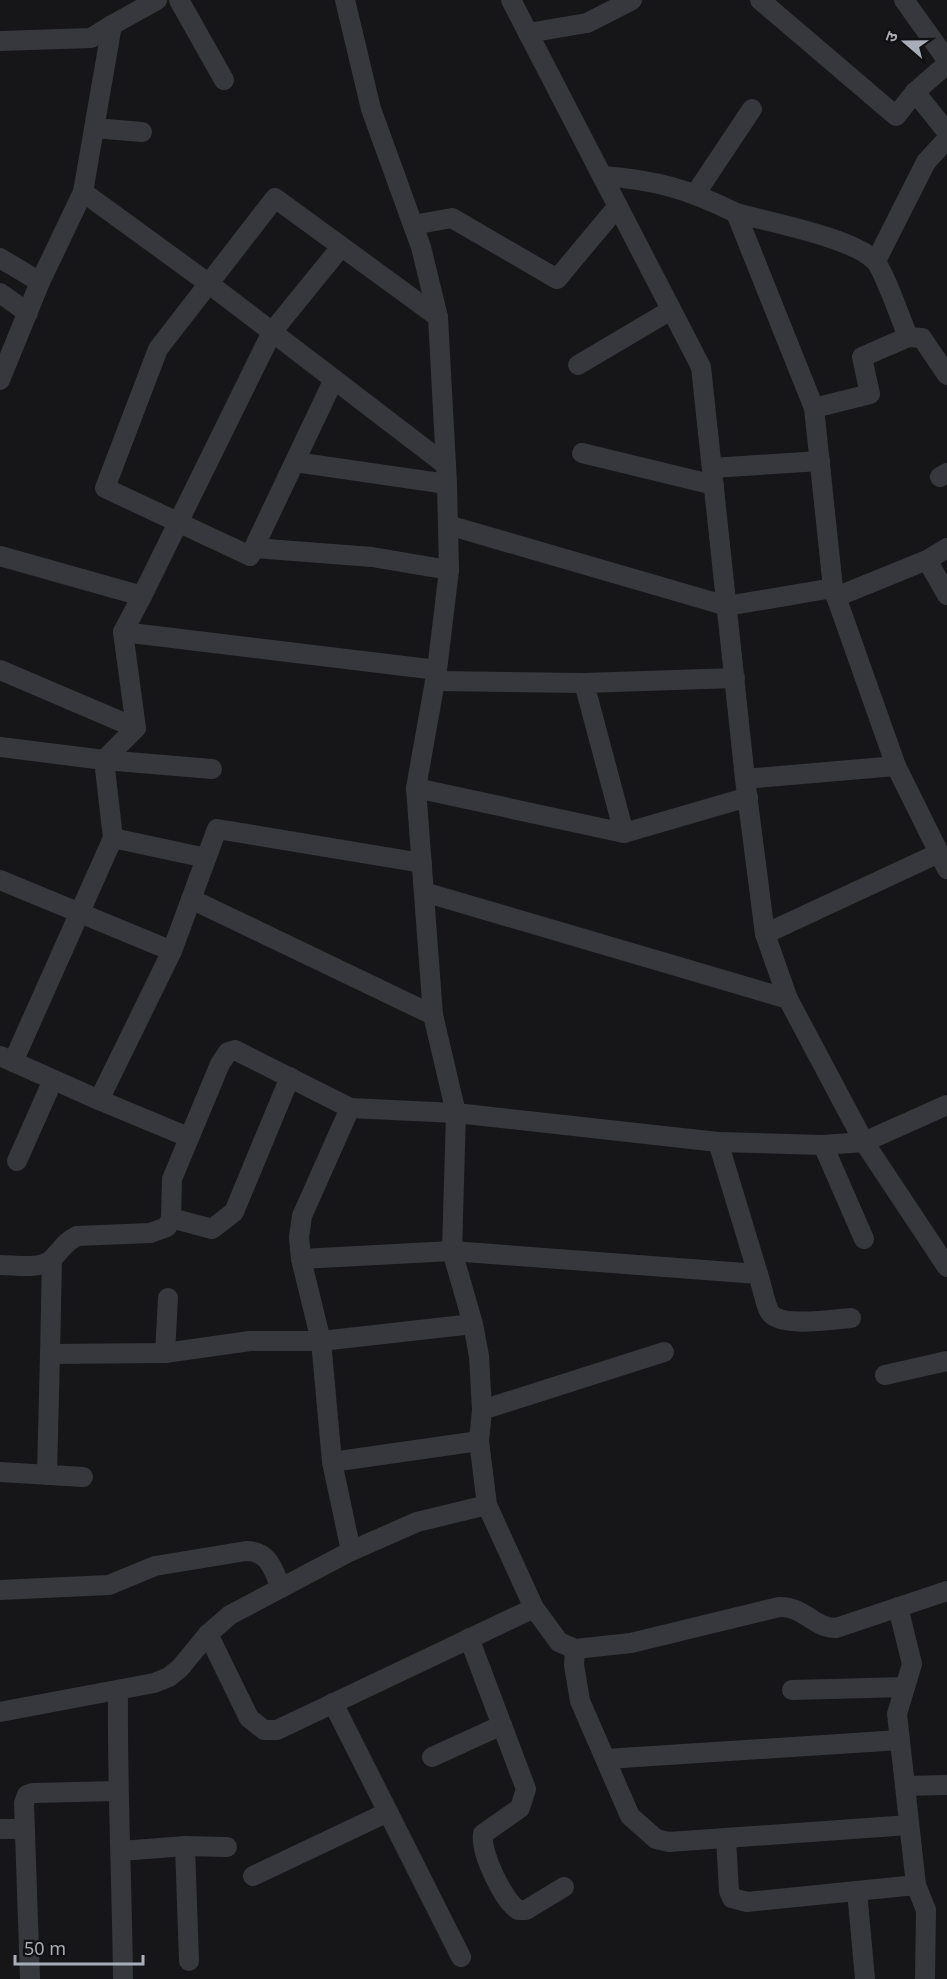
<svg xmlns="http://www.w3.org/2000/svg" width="947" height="1979" viewBox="0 0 947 1979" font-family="'Noto Sans','Noto Sans Devanagari',sans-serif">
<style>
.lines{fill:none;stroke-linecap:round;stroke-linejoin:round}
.street{stroke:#37383d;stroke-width:20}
</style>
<rect width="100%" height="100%" fill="#161618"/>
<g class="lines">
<g class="street">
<path d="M179,0l45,80"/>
<path d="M345,0l26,109 50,138 17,70 9,167 2,86 -12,100 -21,118 17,227 23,98 -4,138 21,73 6,32 3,54 -3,31 8,64 47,103 25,34 16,7 56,-6 148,-36c25,-1 34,21 57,21l111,-37"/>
<path d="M511,0l190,367 44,412 20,155 23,65 76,143 83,125"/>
<path d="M760,0l136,116 19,-24 32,-28"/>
<path d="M904,0l43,60"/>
<path d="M528,33l59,-10 45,-23"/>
<path d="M0,41l91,-3 21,-13"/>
<path d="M915,92l32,40"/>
<path d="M94,128l48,4"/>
<path d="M83,192l125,91 238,182"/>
<path d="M696,193l56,-84"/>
<path d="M736,213c33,9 118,25 139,48 8,8 27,61 33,76l-46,20 8,37 -56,14"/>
<path d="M413,225l39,-7 105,61 61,-73"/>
<path d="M0,258l40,24"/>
<path d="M876,261l50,-99 21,-23"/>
<path d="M0,293l28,20"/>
<path d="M908,337l14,1 25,37"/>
<path d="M578,365l93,-55"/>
<path d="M334,379l-84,177 -145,-68 53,-139 117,-151 163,119"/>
<path d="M0,380l40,-98 43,-90 29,-167 45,-25"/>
<path d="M582,453l132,32"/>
<path d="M295,462l152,22"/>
<path d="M712,468l108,-7"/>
<path d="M940,477l7,-4"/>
<path d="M448,525l279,81 106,-18 -19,-180 -78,-195c-48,-24 -80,-33 -134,-37"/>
<path d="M254,548l118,9 77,13"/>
<path d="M0,556l142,40 -19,36 314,38"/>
<path d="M927,560l20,-12"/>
<path d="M142,596l130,-264 69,-85"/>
<path d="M836,597l91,-37 20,35"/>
<path d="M123,632l13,96 -32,32 108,9"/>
<path d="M0,670l136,58"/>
<path d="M435,681l149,2"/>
<path d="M0,747l104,13 9,78"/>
<path d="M896,766l51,103"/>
<path d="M745,779l151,-13 -63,-178"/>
<path d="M416,788l208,45 -40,-150 151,-5"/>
<path d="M624,833l124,-36"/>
<path d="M0,880l172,71"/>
<path d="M424,892l364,107"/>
<path d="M191,899l242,116"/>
<path d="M765,934l174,-81"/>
<path d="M0,1056l99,44 73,-149 45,-122 205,34"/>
<path d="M13,1062l100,-224 93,20"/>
<path d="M99,1100l89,37"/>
<path d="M823,1145l41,94"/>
<path d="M17,1161l36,-81"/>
<path d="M171,1218l41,11 22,-17 56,-135"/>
<path d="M301,1259l151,-8 306,23 -40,-132"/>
<path d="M52,1260l-2,94 115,-1 85,-12h71l152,-17"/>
<path d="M0,1265c16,0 40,5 52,-6 10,-10 13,-17 25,-23l73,-3 17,-6 4,-9 1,-39 48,-115 8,-12 7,-2 115,58 106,5 262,29 105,3 41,-3 83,-37"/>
<path d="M758,1274c4,12 6,26 11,37 10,18 64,8 82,7"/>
<path d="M165,1353l3,-55"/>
<path d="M885,1375l62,-14"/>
<path d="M482,1410l182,-58"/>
<path d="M332,1462l147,-21"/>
<path d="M0,1472l83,5"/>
<path d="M47,1475l3,-121"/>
<path d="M351,1551l66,-29 70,-17"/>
<path d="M0,1590l109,-5 46,-19 91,-15c23,0 27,18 35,37"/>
<path d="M208,1634l41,84 15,12h13l257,-122"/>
<path d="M469,1638l57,151 -6,19 -37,26c-3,18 20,66 35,76h8l38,-23"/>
<path d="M575,1649l-1,16 6,36 50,115 26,23 13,3 240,-17"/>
<path d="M118,1690c-1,96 4,192 5,289"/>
<path d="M792,1690l113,-3"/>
<path d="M333,1703l128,254"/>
<path d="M0,1712l154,-29 15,-6 11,-9 28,-34 22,-19 121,-64 -19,-89 -11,-121 -20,-82 -2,-22 3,-21 48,-108"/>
<path d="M432,1757l70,-32"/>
<path d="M606,1759l294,-19"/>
<path d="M905,1786l42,-1"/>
<path d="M0,1829h25"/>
<path d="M726,1838l3,53 3,7 15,4 169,-17 -19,-171 15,-50 -14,-57"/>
<path d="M185,1846l4,115"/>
<path d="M121,1851l64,-5 42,1"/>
<path d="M253,1876l135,-64"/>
<path d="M916,1885l10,25 -1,69"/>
<path d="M857,1891l8,88"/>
<path d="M30,1979l-6,-176 3,-8 6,-2 84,-2"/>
</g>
</g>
<g transform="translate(905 42) rotate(290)" stroke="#111113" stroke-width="4.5" paint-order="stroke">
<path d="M0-4.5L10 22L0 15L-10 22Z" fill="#a8adb8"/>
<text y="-9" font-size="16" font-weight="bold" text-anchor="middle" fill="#a8adb8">उ</text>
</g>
<path d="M15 1955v9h128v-9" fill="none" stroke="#a8adb8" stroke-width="3"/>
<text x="24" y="1955" font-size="18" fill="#a8adb8" stroke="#111113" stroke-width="4.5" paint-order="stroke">50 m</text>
</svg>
